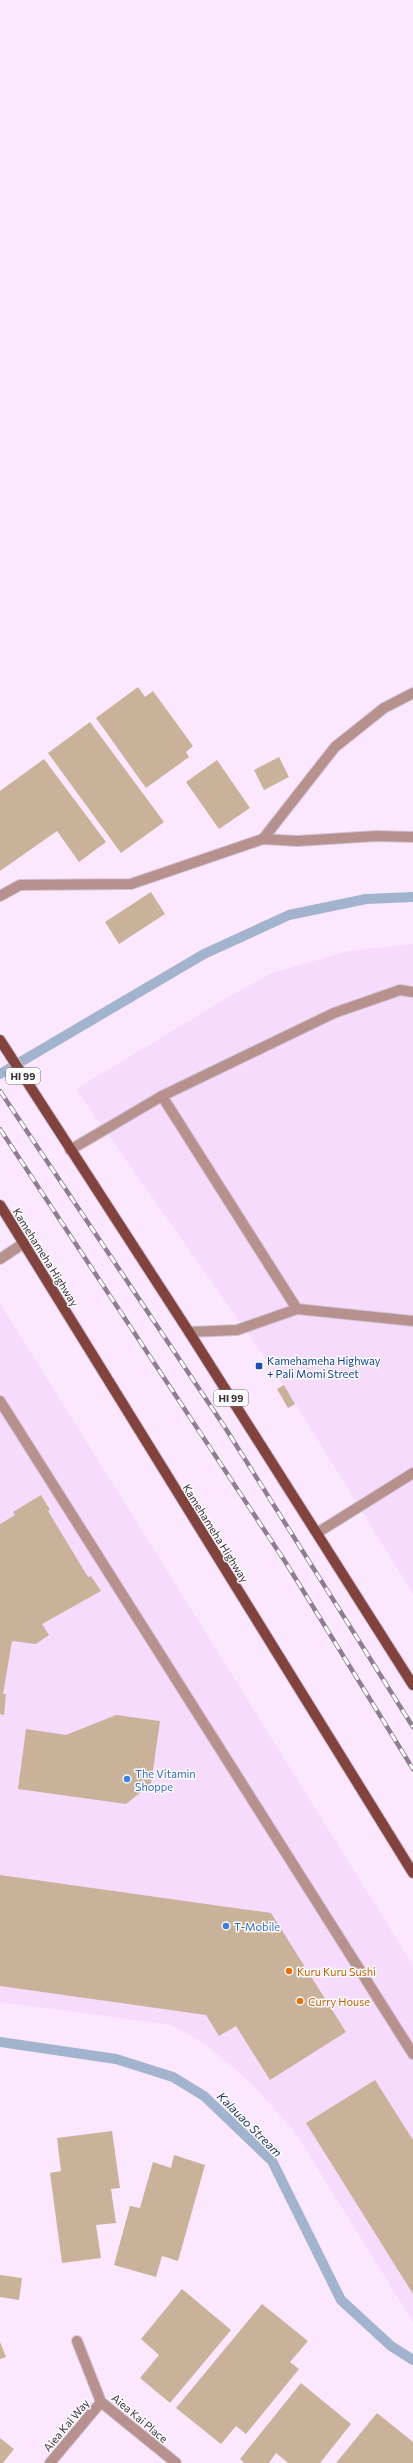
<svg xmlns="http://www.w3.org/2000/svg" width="413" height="2463" viewBox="0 0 413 2463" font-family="Commissioner,sans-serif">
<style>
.built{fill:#f7dbfc}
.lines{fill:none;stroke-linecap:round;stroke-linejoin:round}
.stream{stroke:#a2b3ce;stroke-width:10}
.building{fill:#c9b299}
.service-casing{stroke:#d4c3d7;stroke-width:12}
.minor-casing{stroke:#d4c3d7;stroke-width:12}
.primary-casing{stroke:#d4c3d7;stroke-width:12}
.service{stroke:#b7918d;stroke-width:10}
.minor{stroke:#b7918d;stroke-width:10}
.primary{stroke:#82433e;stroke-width:10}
.rail-casing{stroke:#8d7f8f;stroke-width:4.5}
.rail{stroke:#fcfcfc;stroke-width:3;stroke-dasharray:9;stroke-linecap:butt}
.transit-dot{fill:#1a4fb4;stroke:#fcfcfc;stroke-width:1.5}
.shop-dot{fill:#3f7fe0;stroke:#fcfcfc;stroke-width:1.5}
.food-dot{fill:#e8710a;stroke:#fcfcfc;stroke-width:1.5}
.labels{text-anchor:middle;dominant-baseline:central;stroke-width:3;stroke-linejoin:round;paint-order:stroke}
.shield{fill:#fcfcfc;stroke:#746d74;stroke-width:1}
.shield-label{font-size:10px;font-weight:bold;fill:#39303a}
.street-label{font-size:11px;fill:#39303a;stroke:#fcfcfc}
.transit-label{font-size:11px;fill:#164399;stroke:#fcfcfc;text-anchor:start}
.shop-label{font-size:11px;fill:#366cbe;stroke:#fcfcfc;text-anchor:start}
.food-label{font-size:11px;fill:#c56008;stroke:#fcfcfc;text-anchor:start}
.water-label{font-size:12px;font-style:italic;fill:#1f345b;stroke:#fcfcfc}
</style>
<rect width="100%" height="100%" fill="#fbe8fe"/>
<g class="built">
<path d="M413,944v650l-129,-209 -208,-296 159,-96 37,-20 76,-22z"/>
<path d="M0,1303l413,662v357l-118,-190 -43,-48 -44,-38 -36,-21 -172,-23z"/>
</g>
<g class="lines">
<g class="stream">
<path d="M0,1074l204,-120 85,-39 77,-16 47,-2"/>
<path d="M0,2042l116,17 57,18 31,19 68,65 69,139 50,46 22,14"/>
</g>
</g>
<g class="building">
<path d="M138,687l7,10 8,-6 40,55 -7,6 3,5 -43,31 -50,-70z"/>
<path d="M90,722l74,100 -43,31 -73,-100z"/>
<path d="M279,757l10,20 -25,13 -10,-20z"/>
<path d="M44,759l62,83 -27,20 -22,-31 -57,40v-80z"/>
<path d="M217,760l33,48 -31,21 -33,-47z"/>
<path d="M151,892l14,22 -46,30 -14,-22z"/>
<path d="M284,1385l11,19 -7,4 -11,-19z"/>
<path d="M41,1495l9,15 -2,1 40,66 3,-1 10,15 -59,33 7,11 -13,9 -24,-3 -9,53h3l-2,21 -4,-1v-190l15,-9 -2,-3z"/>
<path d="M116,1715l44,6 -9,63 -25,20 -108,-15 8,-60 40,6z"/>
<path d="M0,1875l271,38 75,119 -76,48 -34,-54 -17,10 -13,-21 -206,-29z"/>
<path d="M375,2080l38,60v154l-107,-171z"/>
<path d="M112,2131l8,57 -9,1 5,34 -20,2 5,33 -39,5 -12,-90 11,-2 -4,-33z"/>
<path d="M174,2155l31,10 -27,96 -16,-5 -6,21 -42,-12 16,-59 10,2 13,-46 18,6z"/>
<path d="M0,2275l22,3 -3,22 -19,-3z"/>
<path d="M182,2289l49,41 -61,73 -30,-25 19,-23 -18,-16z"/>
<path d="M262,2304l46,37 -18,21 9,7 -53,65 -10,-8 -15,18 -45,-36z"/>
<path d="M0,2342l6,15 -6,2z"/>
<path d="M301,2383l50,41 -31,39h-32l-12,-10 -7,10h-25l-4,-4z"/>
<path d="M377,2413l36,29v21h-77z"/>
<path d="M0,2438l14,11 -11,14h-3z"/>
</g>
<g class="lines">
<defs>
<g id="service">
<path d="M263,839l72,-92 49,-39 29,-15"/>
<path d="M0,896l20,-11 111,-1 132,-45 34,2 80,-5 36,1"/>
<path d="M162,1096l135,213"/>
<path d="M70,1150l92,-54 172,-83 66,-23 13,2"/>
<path d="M0,1259l24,-16"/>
<path d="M189,1332l48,-2 60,-21 116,12"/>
<path d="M0,1401l413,653"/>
<path d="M317,1533l96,-60"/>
</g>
<g id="minor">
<path d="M77,2341l24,61 75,61"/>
<path d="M50,2463l51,-61"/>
</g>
<g id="primary">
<path d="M0,1040l189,292 224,353"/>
<path d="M0,1205l413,668"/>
</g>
</defs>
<use href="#service" class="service-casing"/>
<use href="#minor" class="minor-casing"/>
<use href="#primary" class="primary-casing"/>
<use href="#service" class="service"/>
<use href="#minor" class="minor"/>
<use href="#primary" class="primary"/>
<defs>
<g id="rail">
<path d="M0,1091l226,338 187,298"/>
<path d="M0,1129l286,434 127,206"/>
</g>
</defs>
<use href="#rail" class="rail-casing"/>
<use href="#rail" class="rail"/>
</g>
<rect class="transit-dot" x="255" y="1362" width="8" height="8" rx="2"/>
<g class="shop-dot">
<circle cx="127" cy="1779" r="4"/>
<circle cx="226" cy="1926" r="4"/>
</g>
<g class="food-dot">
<circle cx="289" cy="1971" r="4"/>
<circle cx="300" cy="2001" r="4"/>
</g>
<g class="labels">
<g class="shield">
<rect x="6" y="1068" width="34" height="16" rx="3"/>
<rect x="214" y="1390" width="34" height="16" rx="3"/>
</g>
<g class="shield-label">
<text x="23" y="1076">HI 99</text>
<text x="231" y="1398">HI 99</text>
</g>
<g class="street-label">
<text transform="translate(46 1257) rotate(58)">Kamehameha Highway</text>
<text transform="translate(216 1533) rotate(58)">Kamehameha Highway</text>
<text transform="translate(140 2418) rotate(40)">Aiea Kai Place</text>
<text transform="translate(66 2425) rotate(-50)">Aiea Kai Way</text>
</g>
<g class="transit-label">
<text x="267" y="1360">Kamehameha Highway<tspan x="267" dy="13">+ Pali Momi Street</tspan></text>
</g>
<g class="shop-label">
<text x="135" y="1773">The Vitamin<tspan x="135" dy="13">Shoppe</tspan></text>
<text x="234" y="1926">T-Mobile</text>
</g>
<g class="food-label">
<text x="297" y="1971">Kuru Kuru Sushi</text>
<text x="308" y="2001">Curry House</text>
</g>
<g class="water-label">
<text transform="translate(250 2124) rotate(45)">Kalauao Stream</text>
</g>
</g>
</svg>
